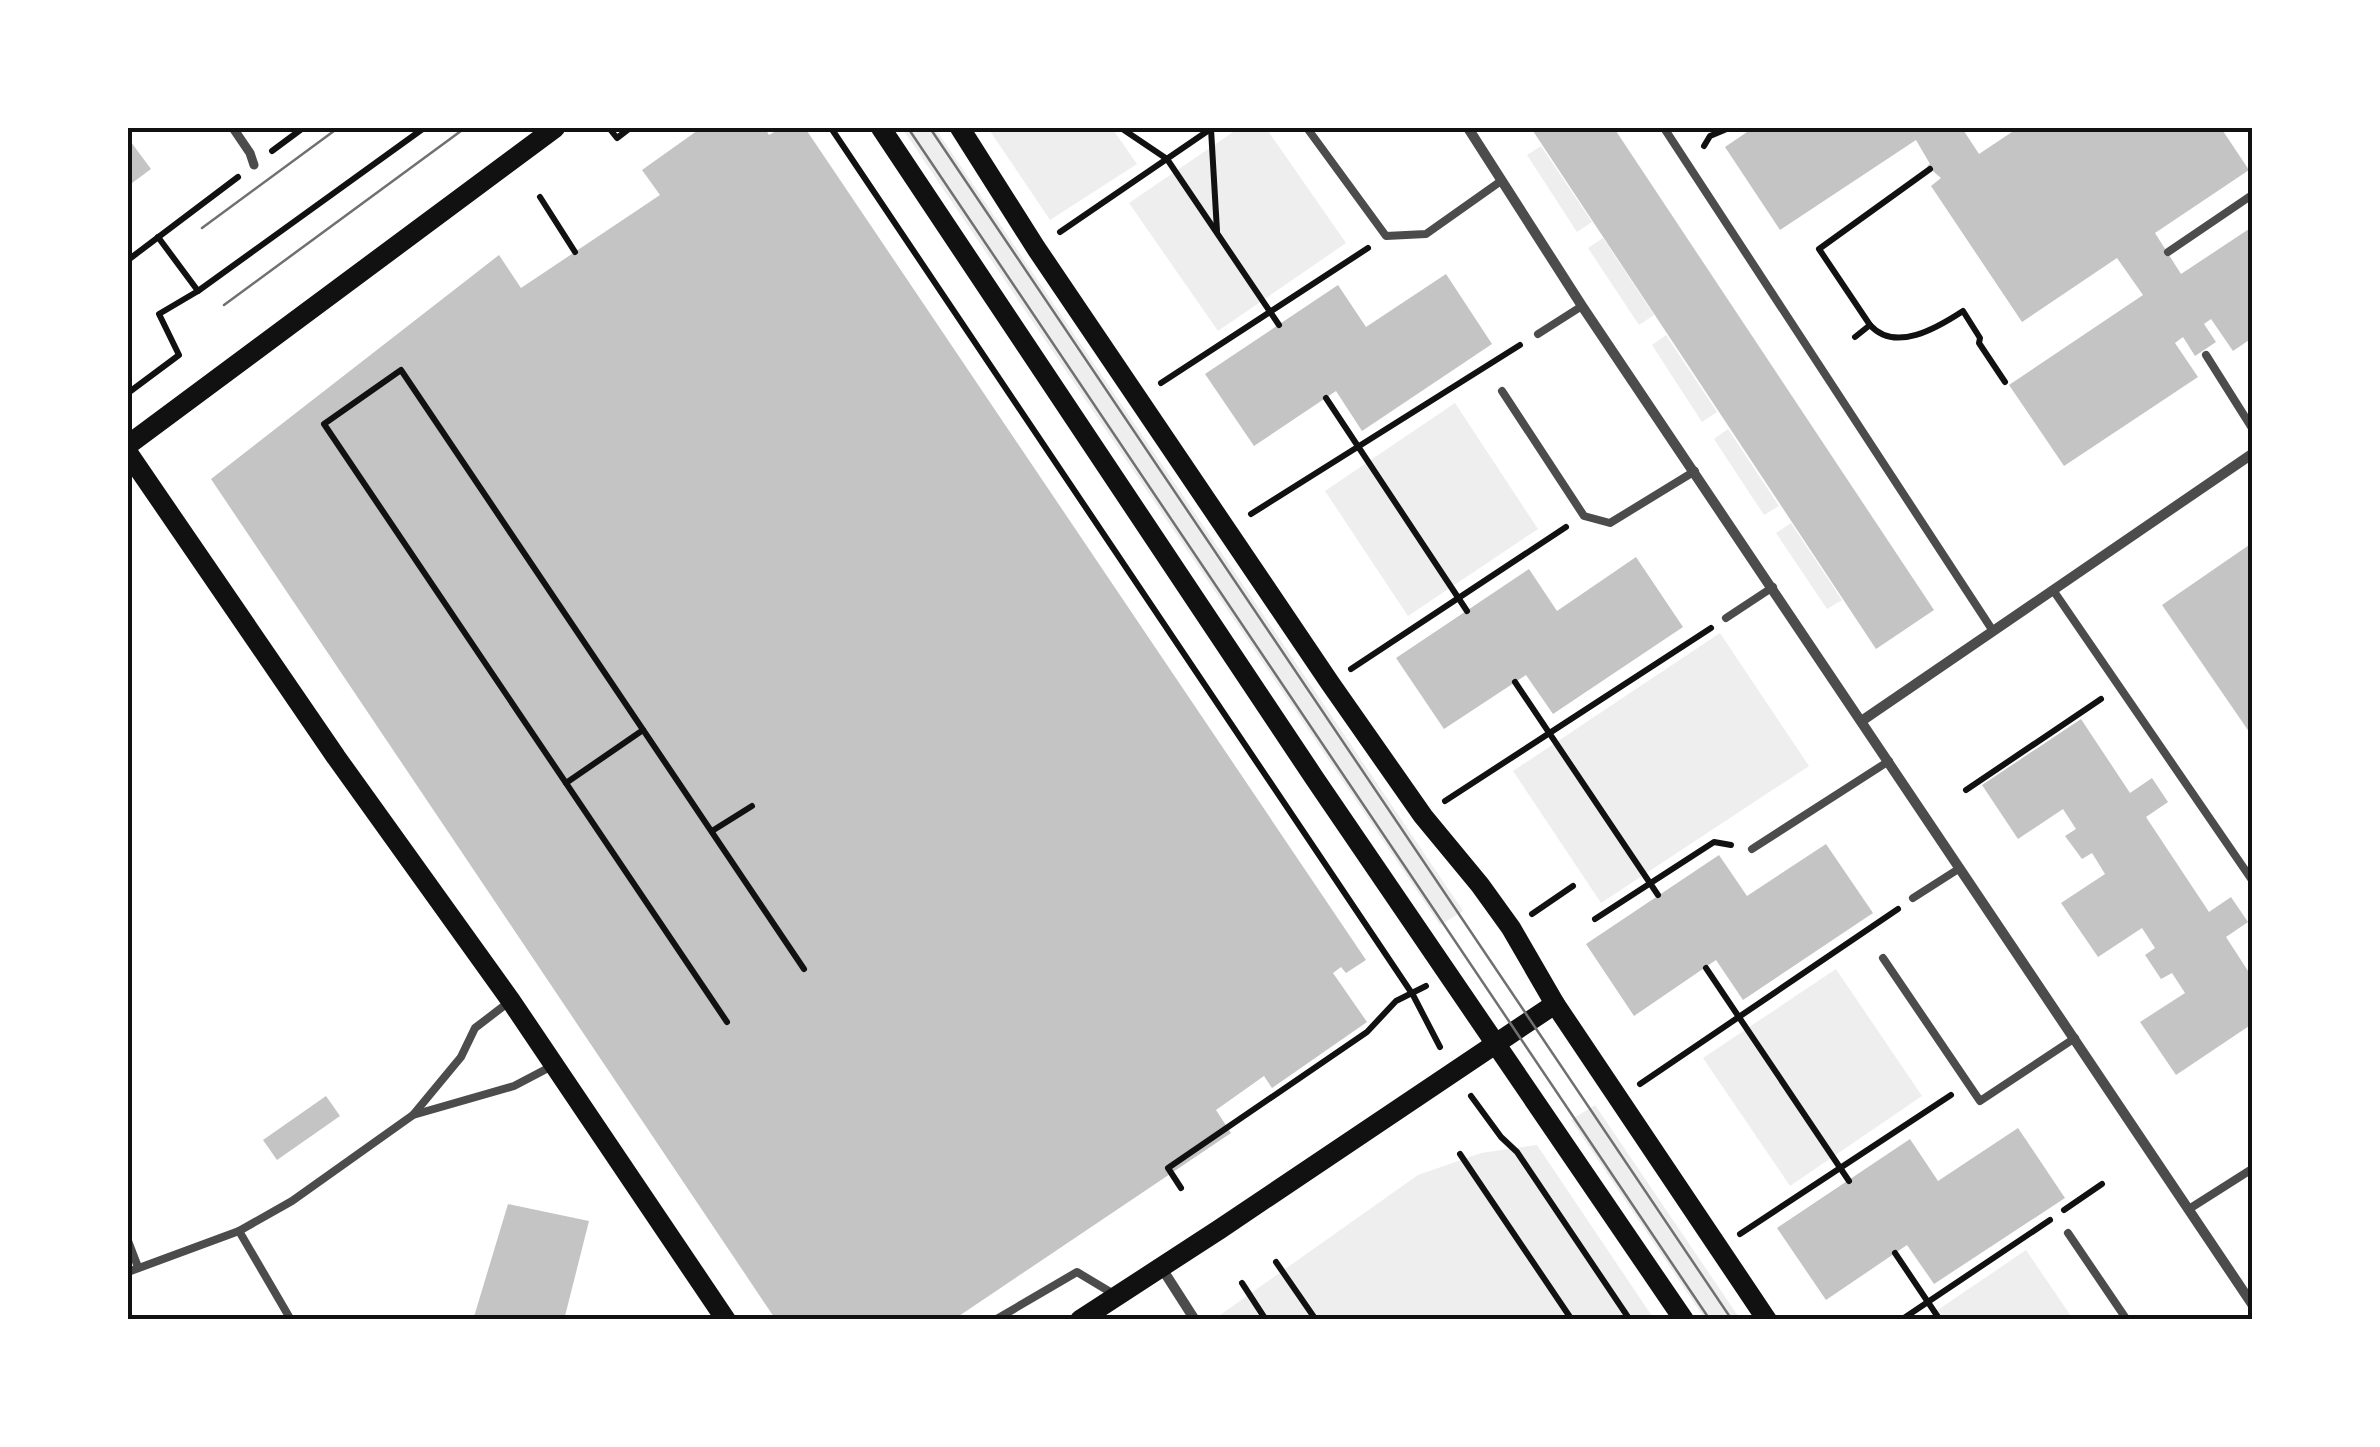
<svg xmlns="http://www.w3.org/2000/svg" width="2380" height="1447" viewBox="0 0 2380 1447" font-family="Roboto,sans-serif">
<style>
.green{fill:#eee}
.building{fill:#c4c4c4}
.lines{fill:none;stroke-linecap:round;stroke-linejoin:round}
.path{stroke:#111;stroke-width:6}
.service{stroke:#4c4c4c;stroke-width:8}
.pedestrian{stroke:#4c4c4c;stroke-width:9}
.minor{stroke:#4c4c4c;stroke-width:10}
.secondary{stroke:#111;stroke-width:20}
.tram{stroke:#707070;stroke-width:2.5}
.neatline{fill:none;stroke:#111;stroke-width:4}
</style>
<rect width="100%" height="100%" fill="#fff"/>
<g class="green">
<path d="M902,128h33l528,783 -23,14z"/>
<path d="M988,128h124l25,36 -87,56z"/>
<path d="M1239,128h27l80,115 -128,88 -89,-128z"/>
<path d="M1541,146l51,76 -15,10 -50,-77z"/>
<path d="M1603,238l51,77 -15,10 -51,-77z"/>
<path d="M1666,335l51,77 -15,10 -50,-77z"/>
<path d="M1455,403l83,126 -130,87 -83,-125z"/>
<path d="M1728,429l51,77 -15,9 -50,-76z"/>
<path d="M1791,523l51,77 -15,9 -51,-76z"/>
<path d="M1720,633l89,133 -208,137 -88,-132z"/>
<path d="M1836,969l86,127 -132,90 -87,-128z"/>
<path d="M1595,1105l145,214h-35l-134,-199z"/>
<path d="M1537,1145l117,174 -431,1 -3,-5 198,-140 63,-22z"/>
<path d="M2026,1250l47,69 -150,1z"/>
</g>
<g class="building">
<path d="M701,128h68l-3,2 3,5 12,-7h24l561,832 -20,13 -5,-6 -8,6 34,49 -95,66 -8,-12 -48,34 15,23 -278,187h-177l-565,-841 288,-224 22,33 139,-93 -18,-25z"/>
<path d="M1531,128h83l320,482 -58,39z"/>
<path d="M1753,128h209l17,26 39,-26h203l28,42 -94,63 26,41 71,-47v111l-19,13 -22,-32 -7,5 12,18 -21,14 -12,-19 -8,6 23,34 -134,89 -55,-81 134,-90 -26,-37 -95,64 -91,-136 10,-8 -14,-12 3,-2 -14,-24 -136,90 -55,-83z"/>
<path d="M128,138l23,31 -23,17z"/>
<path d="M1446,274l46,70 -130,87 -26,-40 -82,55 -49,-72 133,-89 28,42z"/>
<path d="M2252,543v193l-90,-131z"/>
<path d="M1636,557l47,70 -130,87 -27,-39 -82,54 -48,-71 133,-89 28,42z"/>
<path d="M2081,719l49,74 22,-15 16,24 -22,15 63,95 22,-15 17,25 -22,15 26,40v47l-76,51 -36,-53 45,-29 -13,-20 -11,6 -16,-24 10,-7 -13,-20 -44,29 -37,-54 44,-29 -13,-21 -10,6 -17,-23 11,-7 -13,-20 -45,30 -36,-54z"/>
<path d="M1826,844l47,69 -130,87 -27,-40 -82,56 -48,-72 133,-89 28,41z"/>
<path d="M326,1096l14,20 -63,44 -14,-20z"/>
<path d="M2018,1128l47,70 -131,86 -27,-39 -81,55 -49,-72 133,-89 28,42z"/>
<path d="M508,1204l81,17 -25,99h-91z"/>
</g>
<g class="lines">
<g class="path">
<path d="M609,128l8,10 13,-10"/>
<path d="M831,128l582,867 27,52"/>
<path d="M1121,128l46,31 112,166"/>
<path d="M1211,129l6,102"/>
<path d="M1704,146l6,-10 19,-8"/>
<path d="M272,151l31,-23"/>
<path d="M540,197l35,55"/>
<path d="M1060,232l152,-104"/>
<path d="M128,260l110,-83"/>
<path d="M198,291l226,-163"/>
<path d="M1870,325c25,28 67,3 93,-14l17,27 -1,5 26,39"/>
<path d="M1855,337l15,-12 -51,-76 111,-80"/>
<path d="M1161,383l207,-135"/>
<path d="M128,393l51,-38 -20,-41 39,-23 -40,-54"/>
<path d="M1326,398l141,213"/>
<path d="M1251,514l269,-169"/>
<path d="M1351,669l215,-142"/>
<path d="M1515,682l143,213"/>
<path d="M566,783l77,-53"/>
<path d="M1966,790l135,-91"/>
<path d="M1445,801l266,-173"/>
<path d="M712,831l40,-25"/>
<path d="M1532,914l41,-28"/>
<path d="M1595,919l119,-77 17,3"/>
<path d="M1706,968l143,213"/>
<path d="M727,1022l-403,-598 77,-54 403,599"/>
<path d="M1640,1084l258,-175"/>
<path d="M1471,1096l30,41 16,15 113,168"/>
<path d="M1460,1154l112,166"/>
<path d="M1181,1188l-13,-20 199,-136 29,-31 30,-15"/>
<path d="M2064,1210l38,-26"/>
<path d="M1740,1234l211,-139"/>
<path d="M1895,1253l45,67"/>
<path d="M1276,1262l40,58"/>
<path d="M1242,1283l24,37"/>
<path d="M1901,1320l149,-100"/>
</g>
<g class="service">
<path d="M1307,128l79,108 40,-2 75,-53"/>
<path d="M1664,128l329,503"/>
<path d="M2168,252l84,-57"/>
<path d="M1538,334l44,-28"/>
<path d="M2206,355l46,73"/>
<path d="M1502,391l82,125 26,7 85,-52"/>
<path d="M2053,590l199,290"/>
<path d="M1726,618l47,-31"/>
<path d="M1752,849l137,-88"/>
<path d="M1913,898l47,-30"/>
<path d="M1883,958l97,143 95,-63"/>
<path d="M413,1115l48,-58 14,-29 34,-26"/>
<path d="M2189,1209l63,-40"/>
<path d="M239,1231l52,89"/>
<path d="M2068,1233l59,87"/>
<path d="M128,1241l10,26"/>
<path d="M128,1272l111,-41 53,-30 121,-86 101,-29 40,-21"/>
<path d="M995,1320l82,-48 35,21"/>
</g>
<path class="pedestrian" d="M233,128l17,25 4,12"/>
<g class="minor">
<path d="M1468,128l114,178 670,998"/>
<path d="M1863,720l389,-266"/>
<path d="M1161,1267l34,53"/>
</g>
<g class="secondary">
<path d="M881,128l434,651 369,541"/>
<path d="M960,128l76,120 294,435 93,133 57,69 31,43 44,76 212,316"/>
<path d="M128,445l427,-317"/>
<path d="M128,453l208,304 175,244 215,319"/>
<path d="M1080,1320l140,-91 335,-225"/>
</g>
<g class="tram">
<path d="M908,128l802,1192"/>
<path d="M930,128l802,1192"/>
<path d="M202,228l136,-100"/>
<path d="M224,305l241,-177"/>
</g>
</g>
<rect width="2380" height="1447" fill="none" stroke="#ffffff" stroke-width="260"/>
<rect x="130" y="130" width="2120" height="1187" class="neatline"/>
</svg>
